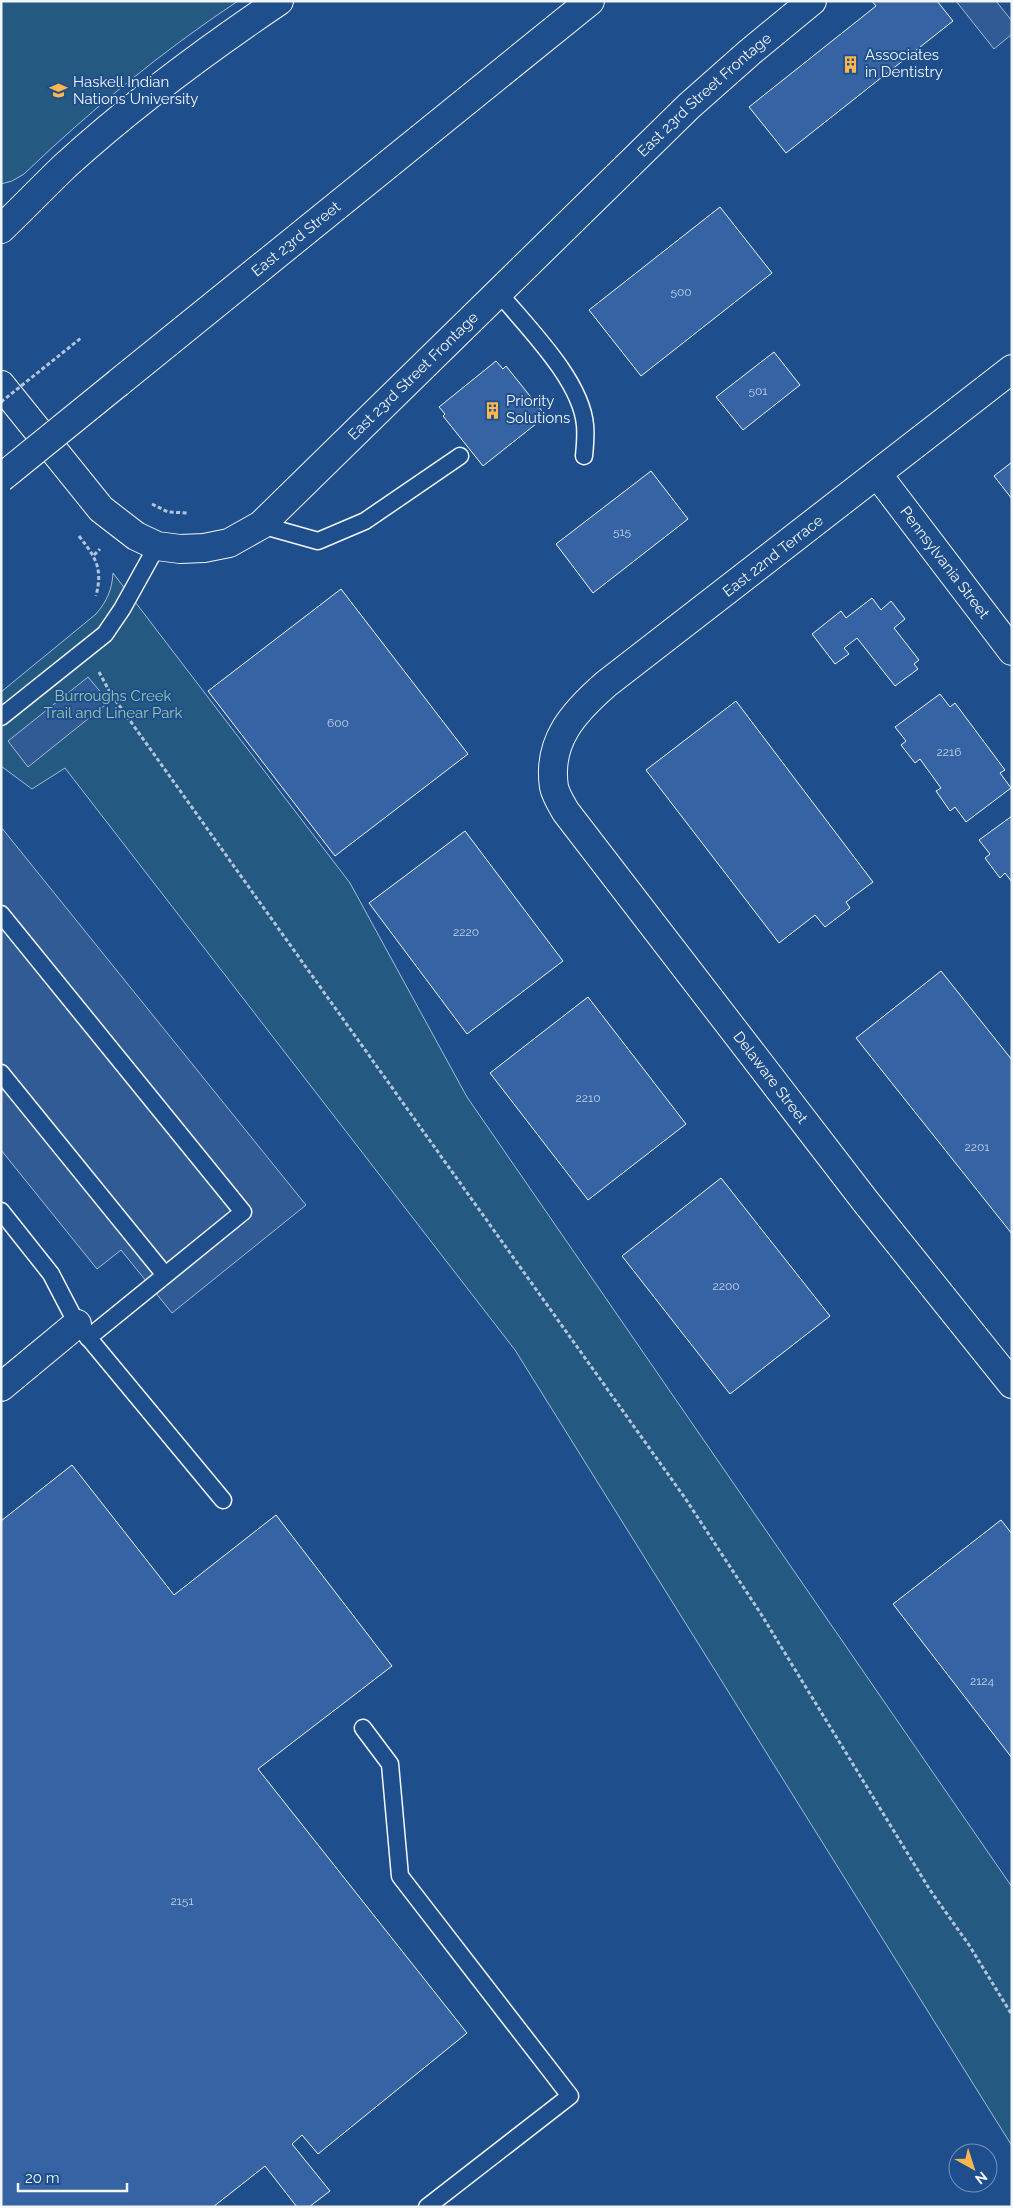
<svg xmlns="http://www.w3.org/2000/svg" width="1013" height="2208" viewBox="0 0 1013 2208" font-family="Raleway,sans-serif">
<style>
.green{fill:#245a82;stroke:#a8bbd7}
.parking{fill:#305b95;stroke:#a8bbd7}
.building{fill:#3563a3;stroke:#f2f6ff}
.lines{fill:none;stroke-linecap:round;stroke-linejoin:round}
.service-casing{stroke:#f2f6ff;stroke-width:19}
.minor-casing{stroke:#f2f6ff;stroke-width:30}
.primary-casing{stroke:#f2f6ff;stroke-width:30}
.path{stroke:#b3c4dc;stroke-width:3;stroke-dasharray:4 2.5;stroke-linecap:butt}
.service{stroke:#1f4e8c;stroke-width:16}
.minor{stroke:#1f4e8c;stroke-width:28}
.primary{stroke:#1f4e8c;stroke-width:28}
.primary-bridge-casing{stroke:#f2f6ff;stroke-width:30;stroke-linecap:butt}
.path-bridge{stroke:#b3c4dc;stroke-width:3;stroke-dasharray:4 2.5;stroke-linecap:butt}
.primary-bridge{stroke:#1f4e8c;stroke-width:28}
.labels{text-anchor:middle;dominant-baseline:central;stroke-width:4;stroke-linejoin:round;paint-order:stroke}
.number-label{font-size:12px;fill:#c3d1e8}
.poi-label{font-size:15px;fill:#f2f6ff;stroke:#1f4e8c;text-anchor:start}
.street-label{font-size:15px;fill:#f2f6ff;stroke:#1f4e8c}
.park-label{font-size:15px;fill:#97c8a6;stroke:#1f4e8c}
</style>
<rect width="100%" height="100%" fill="#1f4e8c"/>
<g class="green">
<path d="M1,1h237c-77,51 -147,109 -214,173l-12,7 -11,3z"/>
<path d="M113,573l237,310 117,214 545,790v259l-497,-796 -450,-582 -33,21 -31,-23v-74l95,-78c11,-13 16,-24 17,-41z"/>
</g>
<g class="parking">
<path d="M956,1h40l16,20v13l-18,15z"/>
<path d="M88,677l21,25 -81,65 -20,-26z"/>
<path d="M1,827l305,378 -134,108 -51,-63 -24,19 -96,-119z"/>
</g>
<g class="building">
<path d="M872,1h65l16,20 -167,132 -37,-46 127,-101z"/>
<path d="M720,207l52,66 -131,103 -52,-66z"/>
<path d="M774,352l26,33 -57,45 -27,-33z"/>
<path d="M496,361l7,8 3,-3 40,50 -63,50 -40,-50 2,-2 -6,-7z"/>
<path d="M1012,462v37l-18,-23z"/>
<path d="M651,471l37,48 -95,74 -37,-49z"/>
<path d="M341,589l127,165 -133,102 -127,-165z"/>
<path d="M872,598l9,12 10,-9 14,18 -11,9 25,32 -5,4 4,5 -23,17 -38,-48 -13,10 5,6 -14,10 -23,-30 29,-23 5,7z"/>
<path d="M940,694l10,13 5,-4 50,67 -5,3 11,15 -45,34 -11,-15 -5,4 -14,-20 5,-3 -21,-29 -5,4 -14,-18 5,-4 -11,-14z"/>
<path d="M736,701l137,181 -27,20 4,6 -25,19 -10,-12 -36,28 -133,-173z"/>
<path d="M1012,816v66l-7,-9 -5,5 -15,-20 5,-4 -11,-14z"/>
<path d="M465,831l98,130 -96,73 -98,-131z"/>
<path d="M941,971l71,89v174l-156,-196z"/>
<path d="M588,997l98,127 -98,76 -98,-127z"/>
<path d="M721,1178l109,138 -100,78 -108,-138z"/>
<path d="M72,1465l102,130 102,-80 116,151 -134,103 209,264 -149,121 -16,-19 -10,9 38,47 -21,16h-12l-32,-41 -52,41h-212v-686z"/>
<path d="M1001,1520l11,14v224l-119,-154z"/>
</g>
<g class="lines">
<defs>
<g id="service">
<path d="M499,293c29,35 82,87 86,132 1,10 0,21 -1,31"/>
<path d="M261,525l57,16 47,-20 95,-65"/>
<path d="M1,717l104,-83 17,-25 35,-63"/>
<path d="M1,914l242,298 -155,126"/>
<path d="M1,1073l164,202"/>
<path d="M1,1211l50,63 26,50 146,176"/>
<path d="M363,1728l27,36 10,112 170,220 -143,111"/>
</g>
<g id="minor">
<path d="M1,229c22,-21 43,-43 65,-64 66,-60 139,-114 213,-164"/>
<path id="s1" d="M1012,369l-406,315c-32,28 -59,57 -52,103 2,9 8,18 12,25l300,390 146,182"/>
<path id="s2" d="M1,385l100,124 35,27 21,10 23,3 24,-1 25,-5 32,-18 428,-419 61,-54 62,-51"/>
<path id="s3" d="M878,475l134,176"/>
<path d="M1,1387l76,-63"/>
</g>
<g id="primary">
<path id="s4" d="M118,383l472,-382"/>
</g>
</defs>
<use href="#service" class="service-casing"/>
<use href="#minor" class="minor-casing"/>
<use href="#primary" class="primary-casing"/>
<g class="path">
<path d="M152,504l16,8 21,1"/>
<path d="M79,536c17,22 24,32 17,60"/>
<path d="M94,555l6,-6"/>
<path d="M99,672l12,22 574,804 76,116 169,276 39,55 43,70"/>
</g>
<use href="#service" class="service"/>
<use href="#minor" class="minor"/>
<use href="#primary" class="primary"/>
<defs>
<path id="primary-bridge" d="M1,478l117,-95"/>
</defs>
<use href="#primary-bridge" class="primary-bridge-casing"/>
<path class="path-bridge" d="M1,402l80,-64"/>
<use href="#primary-bridge" class="primary-bridge"/>
</g>
<defs>
<symbol id="building-bare" viewBox="-9 -9 18 18"><path d="M-4-6H4V6H1V3H-1V6H-4ZM-2.5-4.3h1.7v1.8h-1.7ZM.8-4.3h1.7v1.8H.8ZM-2.5-1h1.7V.8h-1.7ZM.8-1h1.7V.8H.8Z" fill="#ffb74d" stroke="#1f4e8c" stroke-width="2.5" paint-order="stroke"/></symbol>
<symbol id="university-bare" viewBox="-9 -9 18 18"><path d="M0-5L7-2L0 1L-7-2ZM-4 1L0 2.5L4 1V4Q0 6-4 4Z" fill="#ffb74d" stroke="#1f4e8c" stroke-width="2.5" paint-order="stroke"/></symbol>
</defs>
<g fill-rule="evenodd">
<use href="#building-bare" x="838" y="52" width="25" height="25"/>
<use href="#university-bare" x="46" y="78" width="25" height="25"/>
<use href="#building-bare" x="480" y="398" width="25" height="25"/>
</g>
<g class="labels">
<g class="number-label">
<text x="681" y="292">500</text>
<text x="758" y="391">501</text>
<text x="622" y="532">515</text>
<text x="338" y="723">600</text>
<text x="949" y="752">2216</text>
<text x="466" y="932">2220</text>
<text x="588" y="1098">2210</text>
<text x="977" y="1147">2201</text>
<text x="726" y="1286">2200</text>
<text x="982" y="1681">2124</text>
<text x="182" y="1901">2151</text>
</g>
<g class="poi-label">
<text x="865" y="55">Associates<tspan x="865" dy="17">in Dentistry</tspan></text>
<text x="73" y="82">Haskell Indian<tspan x="73" dy="17">Nations University</tspan></text>
<text x="506" y="401">Priority<tspan x="506" dy="17">Solutions</tspan></text>
</g>
<g class="street-label">
<text stroke="none"><textPath href="#s2" startOffset="954">East 23rd Street Frontage</textPath></text>
<text stroke="none"><textPath href="#s4" startOffset="229">East 23rd Street</textPath></text>
<text stroke="none"><textPath href="#s2" startOffset="549">East 23rd Street Frontage</textPath></text>
<text transform="translate(773 556) rotate(-38)">East 22nd Terrace</text>
<text stroke="none"><textPath href="#s3" startOffset="110">Pennsylvania Street</textPath></text>
<text stroke="none"><textPath href="#s1" startOffset="998">Delaware Street</textPath></text>
</g>
<g class="park-label">
<text x="113" y="696">Burroughs Creek<tspan x="113" dy="17">Trail and Linear Park</tspan></text>
</g>
</g>
<rect width="1013" height="2208" fill="none" stroke="#f2f6ff" stroke-width="5"/>
<g transform="translate(973 2168) rotate(141)"><circle r="24" fill="#1f4e8c" stroke="#7391ba"/>
<path d="M0-4L9 19L0 12L-9 19Z" fill="#ffb74d"/>
<text y="-8" font-size="14" font-weight="bold" text-anchor="middle" fill="#f2f6ff">N</text>
</g>
<path d="M18 2183v8h109v-8" fill="none" stroke="#f2f6ff" stroke-width="2.5"/>
<text x="25" y="2183" font-size="15" fill="#f2f6ff" stroke="#1f4e8c" stroke-width="4" paint-order="stroke">20 m</text>
</svg>
